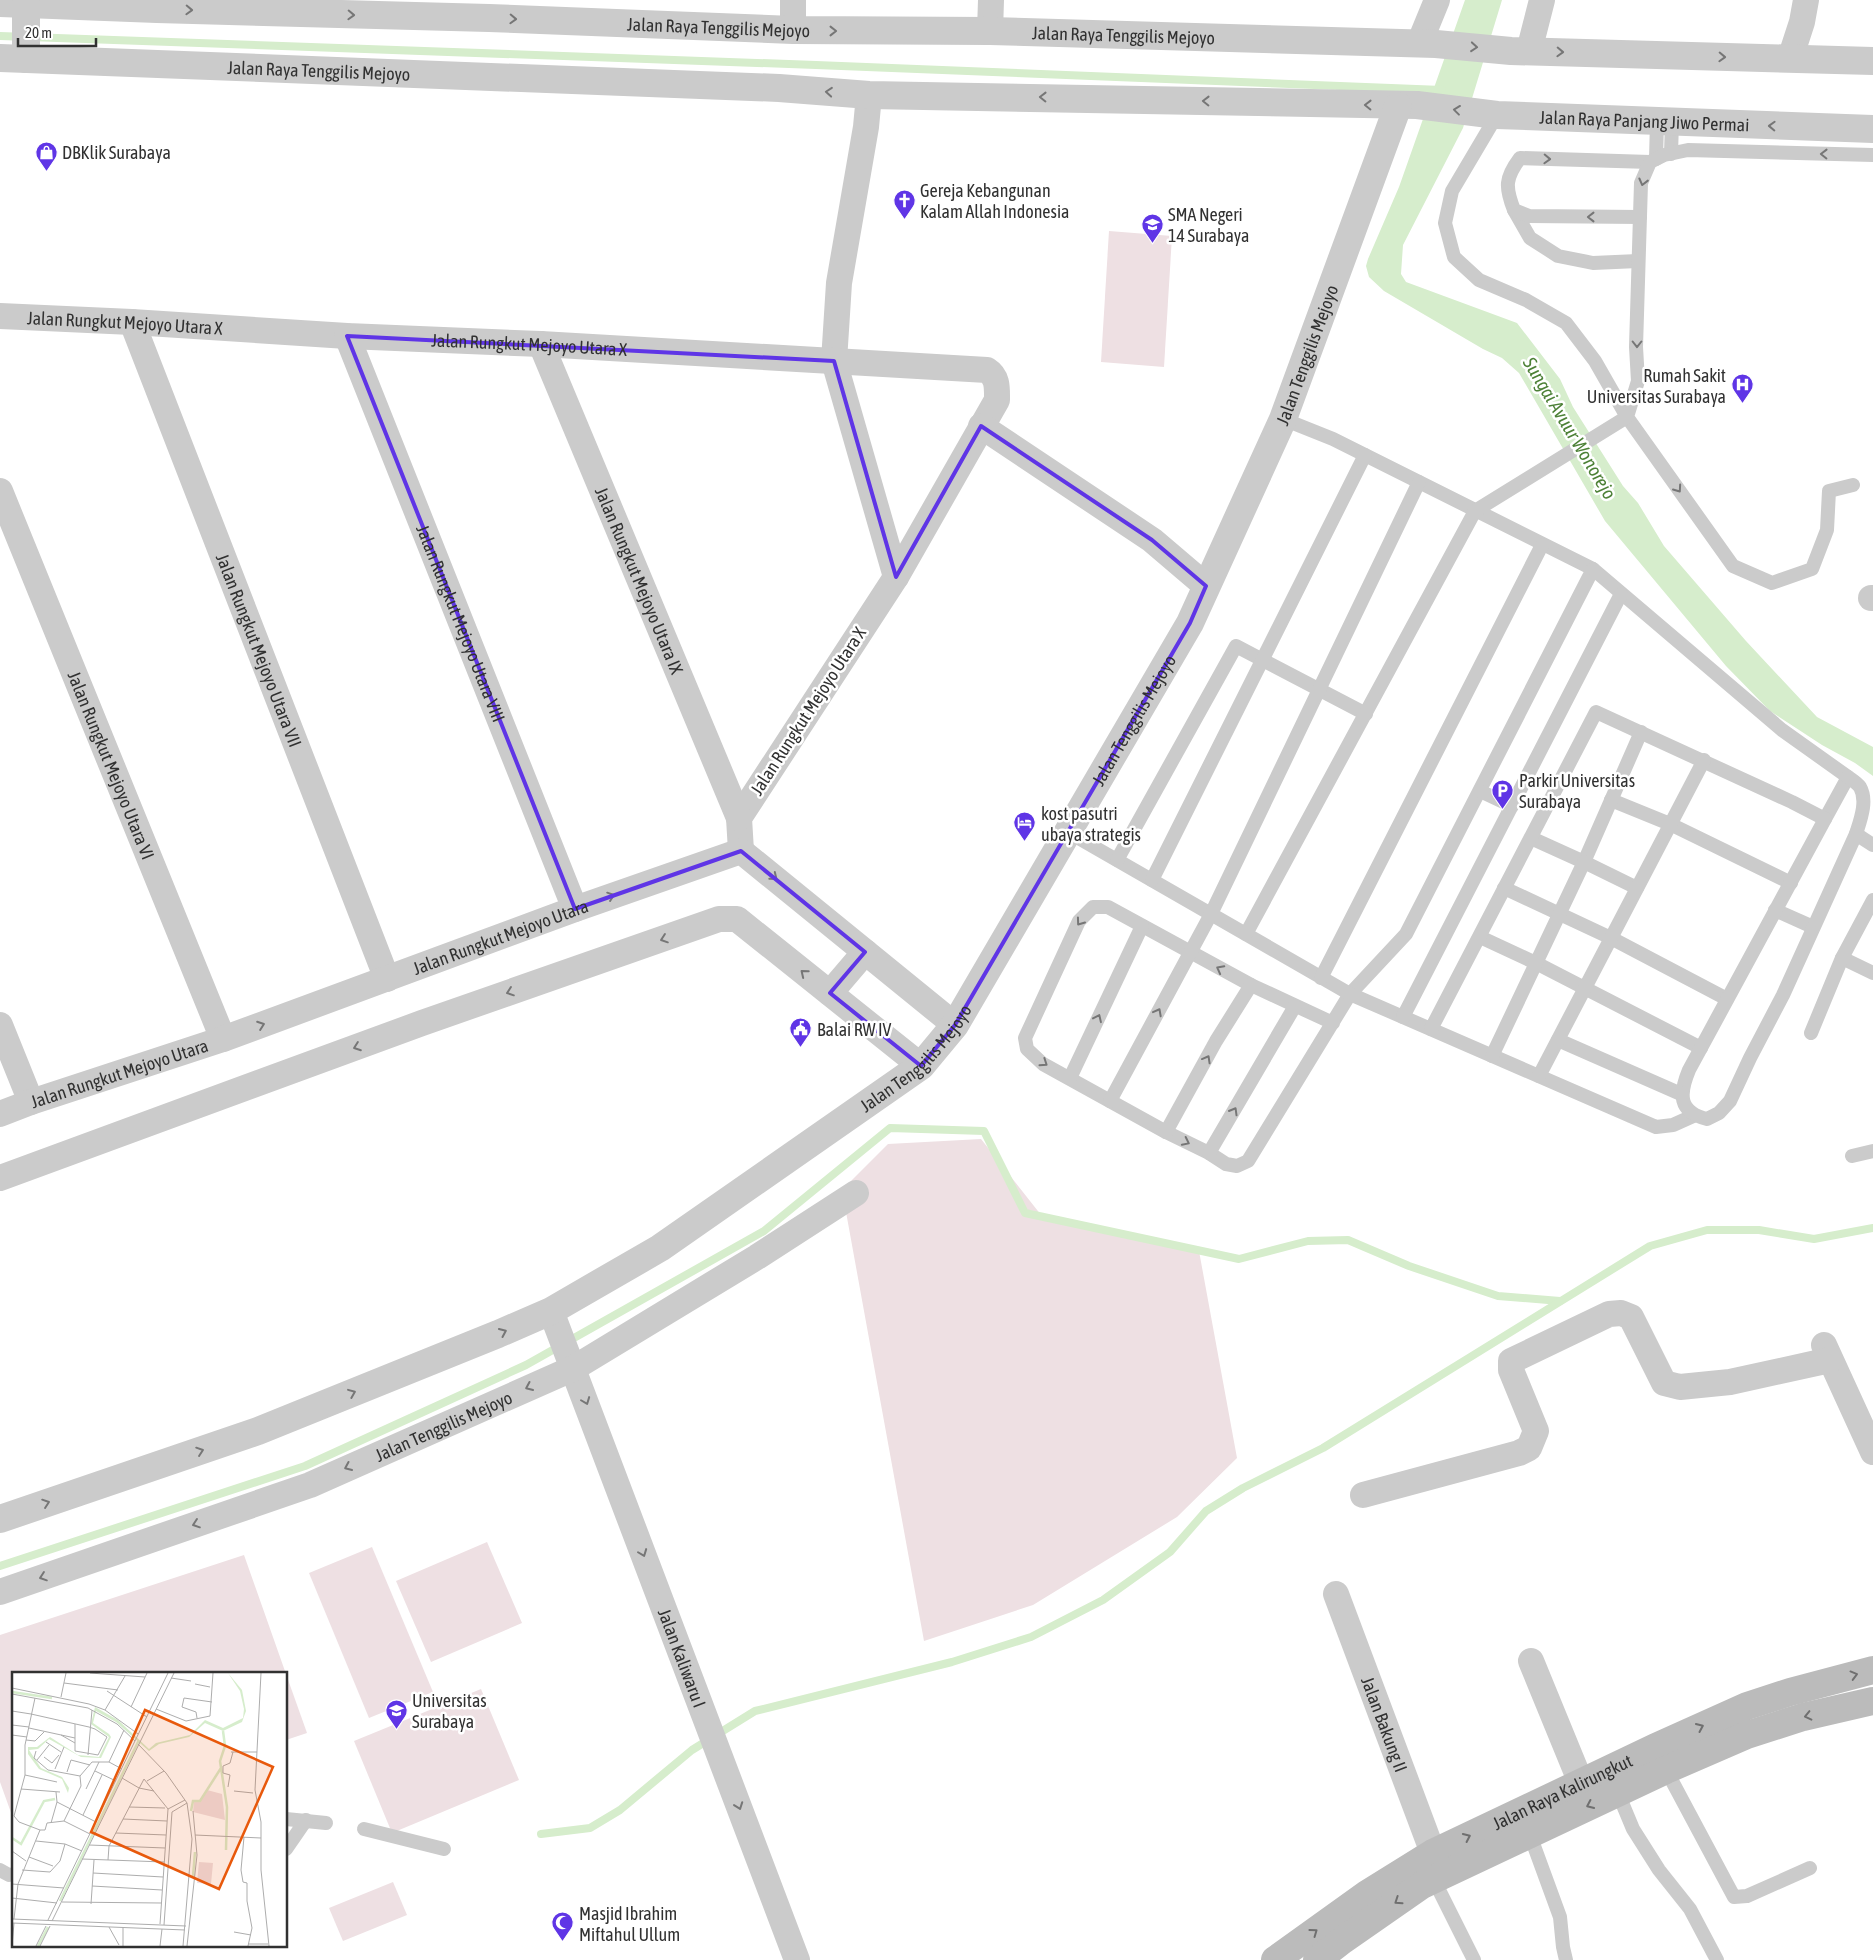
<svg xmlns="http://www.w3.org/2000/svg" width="1873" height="1960" viewBox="0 0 1873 1960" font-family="'Asap Condensed',sans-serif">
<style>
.green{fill:#eee0e3}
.water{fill:#d6edcc}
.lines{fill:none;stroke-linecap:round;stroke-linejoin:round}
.stream{stroke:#d6edcc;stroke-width:8}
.service{stroke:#cbcbcb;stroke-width:14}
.minor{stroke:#cbcbcb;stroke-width:26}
.tertiary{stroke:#cbcbcb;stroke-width:28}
.secondary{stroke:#bbb;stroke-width:28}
.oneway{stroke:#767676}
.oneway2{stroke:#6f6f6f}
.marked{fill:none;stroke:#5f35e6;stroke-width:4;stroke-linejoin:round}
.labels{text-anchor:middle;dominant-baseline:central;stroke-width:5;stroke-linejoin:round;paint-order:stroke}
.street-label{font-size:18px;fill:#313131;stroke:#fff}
.poi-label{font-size:18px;fill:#313131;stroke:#fff;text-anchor:start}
.water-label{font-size:19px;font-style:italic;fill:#4d8137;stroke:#fff}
.inset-river{fill:none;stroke:#d6edcc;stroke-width:2.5}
.inset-road{fill:none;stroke:#adadad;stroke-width:1}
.view{fill:#e8590c;fill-opacity:0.15;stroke:#e8590c;stroke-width:2.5}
.inset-edge{fill:none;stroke:#313131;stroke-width:2.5}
</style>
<rect width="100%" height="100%" fill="#fff"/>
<g class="green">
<path d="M1109,231l63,5 -8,131 -63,-5z"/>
<path d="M981,1139l64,81 154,31 38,207 -60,59 -144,88 -109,36 -82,-451 46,-46z"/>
<path d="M487,1542l35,81 -91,39 -35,-81z"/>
<path d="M372,1547l61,145 -64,26 -60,-145z"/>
<path d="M244,1555l42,119h-272v147l-14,-39v-147z"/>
<path d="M286,1674l21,59 -21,7z"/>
<path d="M481,1689l38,91 -127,53 -38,-92z"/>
<path d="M393,1882l14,33 -64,26 -14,-33z"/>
</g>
<path class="water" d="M1465,0h37l-39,128 -60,117 -2,29 5,8 111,41 43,56 13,28 50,79 15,17 26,43 82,95 71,76 56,30v29l-18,-13 -33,-18 -52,-34 -44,-45 -121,-145 -86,-148 -17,-15 -19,-9 -99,-58 -15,-14 -3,-11 2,-7 31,-72z"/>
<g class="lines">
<g class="stream">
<path d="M0,36l816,29 626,25"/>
<path d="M0,1566l305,-100 221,-101 238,-134 126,-103 94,3 41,82 214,46 69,-18 40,-1 61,26 89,30 62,5"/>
<path d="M541,1834l49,-6 30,-18 72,-60 63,-39 197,-49 79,-25 72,-37 67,-48 36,-41 37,-23 80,-40 327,-202 57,-16h52l55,9 59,-11"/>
</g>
<g class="service">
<path d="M1671,154l1,-32"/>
<path d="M1656,159l1,-38"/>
<path d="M1514,210l16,28 28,18 35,7 45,-2"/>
<path d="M1640,217l-111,-1 -15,-6c-9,-23 -9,-32 6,-52l130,4"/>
<path d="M1283,419l50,20 260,130 -187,365 -56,60 -102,167 -11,5 -11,-2 -17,-11 -43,-21 -123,-68 -16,-15 -2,-11 54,-117 14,-14h15l143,78 82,38"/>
<path d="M1853,485l-24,6 -2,39 -15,39 -40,14 -39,-17 -106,-149 11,-36 -2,-34 5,-164 9,-21 14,-7 24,-5 185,5"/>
<path d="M1593,569l189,161 66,47 -23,42"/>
<path d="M1480,791l32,15"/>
<path d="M1611,800l59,24 121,59"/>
<path d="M1068,832l282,162 306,133 17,-2 20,-9"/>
<path d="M1856,834l17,11"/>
<path d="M1531,838l53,24 57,-130"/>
<path d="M1117,860l119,-214 130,68"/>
<path d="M1152,880l213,-425"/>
<path d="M1504,888l107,50 116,61"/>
<path d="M1775,910l38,17"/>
<path d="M1246,934l229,-423 152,-94 -32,-56 -29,-38 -40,-23 -47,-20 -25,-23 -9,-34 7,-32 45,-76"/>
<path d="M1480,937l56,26 165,85"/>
<path d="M1842,958l31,15"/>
<path d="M1321,978l221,-433"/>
<path d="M1403,1017l218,-423"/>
<path d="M1431,1029l165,-317 196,90 33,17 -136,251c-10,24 -11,42 18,49l12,-6 11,-12 20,-43 33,-63 73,-161c4,-13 12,-33 4,-47 -3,-4 -8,-7 -12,-10"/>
<path d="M1811,1033l31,-75 31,-58"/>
<path d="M1558,1040l123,54"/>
<path d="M1492,1056l92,-194 53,26"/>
<path d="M1539,1076l165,-316"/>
<path d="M1070,1078l72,-152"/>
<path d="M1110,1101l101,-187 208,-432"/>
<path d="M1166,1132l50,-91 35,-56"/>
<path d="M1209,1153l86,-147"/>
<path d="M1852,1156l21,-5"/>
<path d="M1664,1766l70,131 13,-1 63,-28"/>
<path d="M1618,1793l15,36 26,41 31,39 27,51"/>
<path d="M286,1819l40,4"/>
<path d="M364,1829l80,20"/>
<path d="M1530,1835l30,82 3,30 3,13"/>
<path d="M286,1849l20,-29"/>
<path d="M0,1870l9,5 5,-1"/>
<path d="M1434,1880l40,80"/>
</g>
<g class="minor">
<path d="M793,30v-30"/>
<path d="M990,31l1,-31"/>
<path d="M1419,44l18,-44"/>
<path d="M1529,51l13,-51"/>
<path d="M1790,59l12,-37 4,-22"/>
<path d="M869,95l-3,32 -27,156 -5,78 62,216"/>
<path id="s1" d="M0,316l132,6 215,14 194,8 446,26c11,7 10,18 10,30l-101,177 -157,241 2,33"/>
<path id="s2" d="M132,322l255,657"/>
<path id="s3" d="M347,336l228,573"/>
<path id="s4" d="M541,344l198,474"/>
<path d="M981,426l171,114 54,46"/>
<path id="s5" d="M0,491l223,548"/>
<path d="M1871,598h2"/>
<path d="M830,993l35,-41"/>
<path d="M0,1025l31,77"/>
<path id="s6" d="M0,1114l31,-12 192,-63 352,-130 166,-58 214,174"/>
<path d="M0,1178l422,-155 297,-104h18l184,147"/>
<path id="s7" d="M551,1311l246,649"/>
<path d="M1824,1345l49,107"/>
<path d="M1363,1495l156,-42 10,-5 7,-17 -25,-61v-9l98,-47 12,-1 10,4 33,66 16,4 50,-5 100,-22"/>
<path id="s8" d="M0,1592l310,-107 264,-117 183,-111 99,-64"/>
<path id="s9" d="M1336,1594l97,259"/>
<path d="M1531,1661l50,122"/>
</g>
<g class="tertiary">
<path id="s10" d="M0,3l157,6 332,9 304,12 197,1 446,13 75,7 362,10"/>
<path d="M26,4v55"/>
<path id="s11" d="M0,58l779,30 90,7 548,10 80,10 376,14"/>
<path id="s12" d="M0,1519l258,-88 240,-97 53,-23 109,-63 261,-182 34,-41 235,-402 93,-204 115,-313"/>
</g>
<g class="secondary">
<path id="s13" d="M1275,1960l92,-66 66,-41 223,-106 91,-41 43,-14 83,-22"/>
<path d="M1317,1960l26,-20 79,-55 244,-115 81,-35 56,-18 70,-16"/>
</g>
</g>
<defs><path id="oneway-chevron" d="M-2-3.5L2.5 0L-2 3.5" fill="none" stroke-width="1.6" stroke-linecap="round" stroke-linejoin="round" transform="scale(1.25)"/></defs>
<g class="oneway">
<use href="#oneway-chevron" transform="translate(189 10) rotate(2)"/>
<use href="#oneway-chevron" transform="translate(351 15) rotate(2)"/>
<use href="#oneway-chevron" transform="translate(513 19) rotate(2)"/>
<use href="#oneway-chevron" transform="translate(833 31)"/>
<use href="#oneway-chevron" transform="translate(1474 47) rotate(5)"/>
<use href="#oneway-chevron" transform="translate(1560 52) rotate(2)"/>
<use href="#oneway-chevron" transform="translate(1722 57) rotate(2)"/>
<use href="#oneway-chevron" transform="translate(829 92) rotate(-175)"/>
<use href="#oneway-chevron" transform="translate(1043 97) rotate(-179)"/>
<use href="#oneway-chevron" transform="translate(1206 101) rotate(-179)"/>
<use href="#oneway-chevron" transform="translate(1368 105) rotate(-179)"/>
<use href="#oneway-chevron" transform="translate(1457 110) rotate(-173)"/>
<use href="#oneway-chevron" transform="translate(1772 126) rotate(-178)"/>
<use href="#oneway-chevron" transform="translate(1824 154) rotate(-179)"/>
<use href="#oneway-chevron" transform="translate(1547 159) rotate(2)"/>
<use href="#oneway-chevron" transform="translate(1643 182) rotate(104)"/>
<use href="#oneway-chevron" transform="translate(1591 217) rotate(-180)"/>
<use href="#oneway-chevron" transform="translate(1637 344) rotate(90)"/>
<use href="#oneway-chevron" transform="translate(1678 489) rotate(55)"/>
<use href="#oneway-chevron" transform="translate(774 877) rotate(39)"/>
<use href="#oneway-chevron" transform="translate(611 896) rotate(-19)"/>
<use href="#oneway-chevron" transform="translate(1080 922) rotate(126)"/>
<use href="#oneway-chevron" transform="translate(664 939) rotate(161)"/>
<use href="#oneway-chevron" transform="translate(1220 969) rotate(-152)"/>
<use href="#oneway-chevron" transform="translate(804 973) rotate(-141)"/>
<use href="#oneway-chevron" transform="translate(510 992) rotate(161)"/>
<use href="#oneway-chevron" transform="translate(1158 1012) rotate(-62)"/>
<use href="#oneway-chevron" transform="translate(1098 1018) rotate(-65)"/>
<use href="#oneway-chevron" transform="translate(261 1025) rotate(-20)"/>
<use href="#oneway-chevron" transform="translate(357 1047) rotate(160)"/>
<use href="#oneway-chevron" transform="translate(1207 1059) rotate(-61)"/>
<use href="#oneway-chevron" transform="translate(1044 1063) rotate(34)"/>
<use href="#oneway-chevron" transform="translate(1234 1111) rotate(-60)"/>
<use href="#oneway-chevron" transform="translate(1186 1142) rotate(26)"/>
<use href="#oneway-chevron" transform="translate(503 1332) rotate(-24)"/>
<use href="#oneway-chevron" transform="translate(529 1387) rotate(156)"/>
<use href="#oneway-chevron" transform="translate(352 1393) rotate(-22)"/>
<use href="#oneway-chevron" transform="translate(586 1401) rotate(69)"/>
<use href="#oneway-chevron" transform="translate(200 1451) rotate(-19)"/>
<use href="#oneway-chevron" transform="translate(348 1467) rotate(156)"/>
<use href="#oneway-chevron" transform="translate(46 1503) rotate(-19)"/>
<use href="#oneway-chevron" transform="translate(196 1524) rotate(161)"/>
<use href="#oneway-chevron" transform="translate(643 1553) rotate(69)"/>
<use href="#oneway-chevron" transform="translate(43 1577) rotate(161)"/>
<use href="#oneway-chevron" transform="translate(739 1806) rotate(70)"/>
</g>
<g class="oneway2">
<use href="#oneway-chevron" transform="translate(1854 1675) rotate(-15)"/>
<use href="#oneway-chevron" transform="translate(1808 1716) rotate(167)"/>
<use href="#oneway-chevron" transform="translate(1700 1727) rotate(-24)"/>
<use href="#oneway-chevron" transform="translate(1590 1805) rotate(155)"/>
<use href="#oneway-chevron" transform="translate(1467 1837) rotate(-25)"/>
<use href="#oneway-chevron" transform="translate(1398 1901) rotate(146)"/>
<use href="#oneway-chevron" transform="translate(1314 1932) rotate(-36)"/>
</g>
<path class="marked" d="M347,336l487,25 62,216 85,-151 171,114 54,46 -16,37 -235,402 -34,41 -91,-73 35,-41 -124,-101 -166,58z"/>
<defs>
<symbol id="shop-pin" viewBox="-11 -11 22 30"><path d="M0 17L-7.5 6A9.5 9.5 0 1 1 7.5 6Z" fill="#5f35e6" stroke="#fff"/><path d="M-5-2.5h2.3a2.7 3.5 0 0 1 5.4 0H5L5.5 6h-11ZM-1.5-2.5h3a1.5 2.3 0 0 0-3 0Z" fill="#fff"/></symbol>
<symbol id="church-pin" viewBox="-11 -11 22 30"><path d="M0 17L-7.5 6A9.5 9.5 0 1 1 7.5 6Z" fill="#5f35e6" stroke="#fff"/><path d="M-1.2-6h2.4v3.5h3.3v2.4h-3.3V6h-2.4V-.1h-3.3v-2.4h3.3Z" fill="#fff"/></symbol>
<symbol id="school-pin" viewBox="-11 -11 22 30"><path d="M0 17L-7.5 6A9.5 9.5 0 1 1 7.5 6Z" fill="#5f35e6" stroke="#fff"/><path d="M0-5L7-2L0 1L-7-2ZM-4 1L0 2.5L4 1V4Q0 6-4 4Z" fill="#fff"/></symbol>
<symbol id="hospital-pin" viewBox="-11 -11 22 30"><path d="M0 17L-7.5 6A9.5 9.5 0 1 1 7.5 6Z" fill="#5f35e6" stroke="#fff"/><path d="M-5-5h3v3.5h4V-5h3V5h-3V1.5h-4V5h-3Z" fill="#fff"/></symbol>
<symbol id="parking-pin" viewBox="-11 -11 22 30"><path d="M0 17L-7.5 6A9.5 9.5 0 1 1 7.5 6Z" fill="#5f35e6" stroke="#fff"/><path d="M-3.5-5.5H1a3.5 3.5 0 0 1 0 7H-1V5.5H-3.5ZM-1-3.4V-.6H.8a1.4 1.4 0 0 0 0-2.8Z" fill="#fff"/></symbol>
<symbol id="hotel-pin" viewBox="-11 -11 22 30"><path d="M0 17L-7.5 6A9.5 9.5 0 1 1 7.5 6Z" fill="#5f35e6" stroke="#fff"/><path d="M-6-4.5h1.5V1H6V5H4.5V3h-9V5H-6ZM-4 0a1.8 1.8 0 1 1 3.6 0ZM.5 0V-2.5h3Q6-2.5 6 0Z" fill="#fff"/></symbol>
<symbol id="civic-pin" viewBox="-11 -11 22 30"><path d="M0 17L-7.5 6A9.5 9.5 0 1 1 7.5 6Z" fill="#5f35e6" stroke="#fff"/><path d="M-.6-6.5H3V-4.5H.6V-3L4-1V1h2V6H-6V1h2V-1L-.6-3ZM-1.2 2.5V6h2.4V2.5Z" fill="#fff"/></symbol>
<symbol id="university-pin" viewBox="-11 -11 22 30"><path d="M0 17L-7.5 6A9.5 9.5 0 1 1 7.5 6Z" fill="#5f35e6" stroke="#fff"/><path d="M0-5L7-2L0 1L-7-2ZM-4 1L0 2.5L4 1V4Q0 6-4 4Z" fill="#fff"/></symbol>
<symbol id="mosque-pin" viewBox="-11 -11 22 30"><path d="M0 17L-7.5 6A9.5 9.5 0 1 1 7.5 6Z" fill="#5f35e6" stroke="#fff"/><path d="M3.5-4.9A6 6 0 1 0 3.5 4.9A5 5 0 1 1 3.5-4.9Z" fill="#fff"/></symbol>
</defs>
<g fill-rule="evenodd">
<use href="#shop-pin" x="34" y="140" width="25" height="34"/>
<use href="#church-pin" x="892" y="188" width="25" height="34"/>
<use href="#school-pin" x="1140" y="212" width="25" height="34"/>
<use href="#hospital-pin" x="1730" y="372" width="25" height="34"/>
<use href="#parking-pin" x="1490" y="778" width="25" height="34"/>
<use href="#hotel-pin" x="1012" y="810" width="25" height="34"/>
<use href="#civic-pin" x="788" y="1016" width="25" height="34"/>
<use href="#university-pin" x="384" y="1698" width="25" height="34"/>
<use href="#mosque-pin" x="550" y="1910" width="25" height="34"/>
</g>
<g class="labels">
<g class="street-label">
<text stroke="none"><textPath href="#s10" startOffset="719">Jalan Raya Tenggilis Mejoyo</textPath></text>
<text stroke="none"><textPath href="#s10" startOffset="1124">Jalan Raya Tenggilis Mejoyo</textPath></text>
<text stroke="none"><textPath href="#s11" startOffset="319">Jalan Raya Tenggilis Mejoyo</textPath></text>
<text stroke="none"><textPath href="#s11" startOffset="1646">Jalan Raya Panjang Jiwo Permai</textPath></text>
<text stroke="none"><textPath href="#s1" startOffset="125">Jalan Rungkut Mejoyo Utara X</textPath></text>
<text stroke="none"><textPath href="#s1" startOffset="530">Jalan Rungkut Mejoyo Utara X</textPath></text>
<text stroke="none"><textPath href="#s12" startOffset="1845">Jalan Tenggilis Mejoyo</textPath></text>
<text stroke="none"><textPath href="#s4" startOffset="256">Jalan Rungkut Mejoyo Utara IX</textPath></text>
<text stroke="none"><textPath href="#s3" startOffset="309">Jalan Rungkut Mejoyo Utara VIII</textPath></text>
<text stroke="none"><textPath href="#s2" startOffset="352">Jalan Rungkut Mejoyo Utara VII</textPath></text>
<text transform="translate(808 711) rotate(-57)">Jalan Rungkut Mejoyo Utara X</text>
<text stroke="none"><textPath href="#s12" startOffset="1440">Jalan Tenggilis Mejoyo</textPath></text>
<text stroke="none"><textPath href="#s5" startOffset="296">Jalan Rungkut Mejoyo Utara VI</textPath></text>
<text stroke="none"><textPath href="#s6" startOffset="531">Jalan Rungkut Mejoyo Utara</textPath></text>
<text stroke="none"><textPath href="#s12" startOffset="1035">Jalan Tenggilis Mejoyo</textPath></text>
<text stroke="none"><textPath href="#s6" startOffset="126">Jalan Rungkut Mejoyo Utara</textPath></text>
<text stroke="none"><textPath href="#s8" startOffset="474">Jalan Tenggilis Mejoyo</textPath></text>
<text stroke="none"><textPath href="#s7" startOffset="371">Jalan Kaliwaru I</textPath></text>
<text stroke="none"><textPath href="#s9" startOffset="139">Jalan Bakung II</textPath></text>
<text stroke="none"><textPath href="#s13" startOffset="334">Jalan Raya Kalirungkut</textPath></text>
</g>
<g class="poi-label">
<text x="62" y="152">DBKlik Surabaya</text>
<text x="920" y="190">Gereja Kebangunan<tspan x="920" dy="21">Kalam Allah Indonesia</tspan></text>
<text x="1168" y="214">SMA Negeri<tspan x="1168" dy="21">14 Surabaya</tspan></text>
<text x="1726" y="375" text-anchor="end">Rumah Sakit<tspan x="1726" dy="21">Universitas Surabaya</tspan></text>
<text x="1519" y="780">Parkir Universitas<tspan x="1519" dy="21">Surabaya</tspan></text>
<text x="1041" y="813">kost pasutri<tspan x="1041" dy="21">ubaya strategis</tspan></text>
<text x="817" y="1029">Balai RW IV</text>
<text x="412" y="1700">Universitas<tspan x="412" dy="21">Surabaya</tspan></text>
<text x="579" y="1913">Masjid Ibrahim<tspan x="579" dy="21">Miftahul Ullum</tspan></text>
</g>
<g class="water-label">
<text transform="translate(1570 428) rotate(59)">Sungai Avuur Wonorejo</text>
</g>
</g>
<g transform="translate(12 1672)">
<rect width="275" height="275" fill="#fff"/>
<path d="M195,118l15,4 3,26 -32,-8 1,-11 7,-1zM187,190l14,1 -2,21 -14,-1z" fill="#eee0e3"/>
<path d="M216,1l14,17 4,21 -4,11 -19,9 -18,-8 -16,14 -30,7 -10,7 -33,-29 -20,-11 -3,12 16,11 2,3 -10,21 -20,-1 -32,-18 -11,10 -9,1 12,18 21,9 7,11 -1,5 -6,-14 -23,-10 -11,-15v-7h9l13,-10 28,18 21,2 10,-20 -18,-13 4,-17 23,13 31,29 7,-6 34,-8 15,-15 18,8 20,-10 1,-9 -4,-18z" fill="#d6edcc"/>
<path class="inset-river" d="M0,20l40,6M211,59l2,15 -5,15 7,46 -1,43M179,139l2,-10h7l21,-33M0,166l9,6 23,-43 11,-2M181,204l2,-24M48,229l79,-161M26,274l10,-19"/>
<path class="inset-road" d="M78,1l55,4M249,1l-6,117 6,32v48l8,76M159,6l20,3M52,11l54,7M183,12l15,3M0,16l77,16 16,6 33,24M95,19l40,26M0,22l76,14 29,16 18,17M49,25l5,-24M119,35l16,-34M144,37l30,12 24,-5 3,-43M93,38l20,-34M0,39l19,3 58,13 6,2 12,8 -9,18 -23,-4v-27M185,46l-1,-6 -14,-5 2,-9 28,4M0,53l17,2M17,56l46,10M0,63l15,2M49,63l14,8M14,68l9,1 9,-9M34,70l15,10M126,72l28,29 21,30 5,36 -9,107M24,79l-2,7 14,12 32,6M219,80h26M76,83l4,-45M32,85l8,6 7,-8M25,88l12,-15M97,90l15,-32M43,97l9,-22M83,99l21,10M55,100l4,-12 19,5M13,103l32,7M110,106l17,10 15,3M135,109l17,-10M69,114l-1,-10 12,-14h17l13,7M216,115l2,-12 -7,-2v-7l7,-3 3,-11M9,117l39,3M74,117l13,-27M222,119l19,2M44,120l1,10 39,20M117,135l36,1M71,143l19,-40M2,144l5,6 21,8 -22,54 -4,35M2,144l11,-41v-30l10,-47M111,147l44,2M52,149l17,-35M52,149l26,13M39,151l6,-21M28,158h5l2,-7 17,-2M104,161l50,2M183,163l66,3M232,165l-3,33 2,12 4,1M24,169l29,3 17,7M77,173l76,3M0,179l14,10M17,185l24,9M70,187l82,3M96,188l1,-14 35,-67 24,30M10,198l28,2 10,-11 5,-17M81,201l70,4M235,211v18l5,27 -4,18M0,212l52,4M80,214l70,4M0,226l45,5M50,230l99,1M79,232l3,-44M0,247l174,7M36,248l120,-247M40,249l122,-248M0,251l173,7M148,252l8,-115 17,-9M152,253l8,-113 15,-9M97,255l10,18M222,260l17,3M236,272h20M0,274l2,-23M24,274l10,-20M28,274l10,-20M111,274v-19M148,274l2,-17M175,274l10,-91 -4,-44"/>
<path class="view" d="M133,38l128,57 -54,122 -128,-57z"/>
<rect width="275" height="275" class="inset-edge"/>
</g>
<path d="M18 38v8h78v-8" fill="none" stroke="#313131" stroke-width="2.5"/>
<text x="25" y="38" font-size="15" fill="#313131" stroke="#ffffff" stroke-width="4" paint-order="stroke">20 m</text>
</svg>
